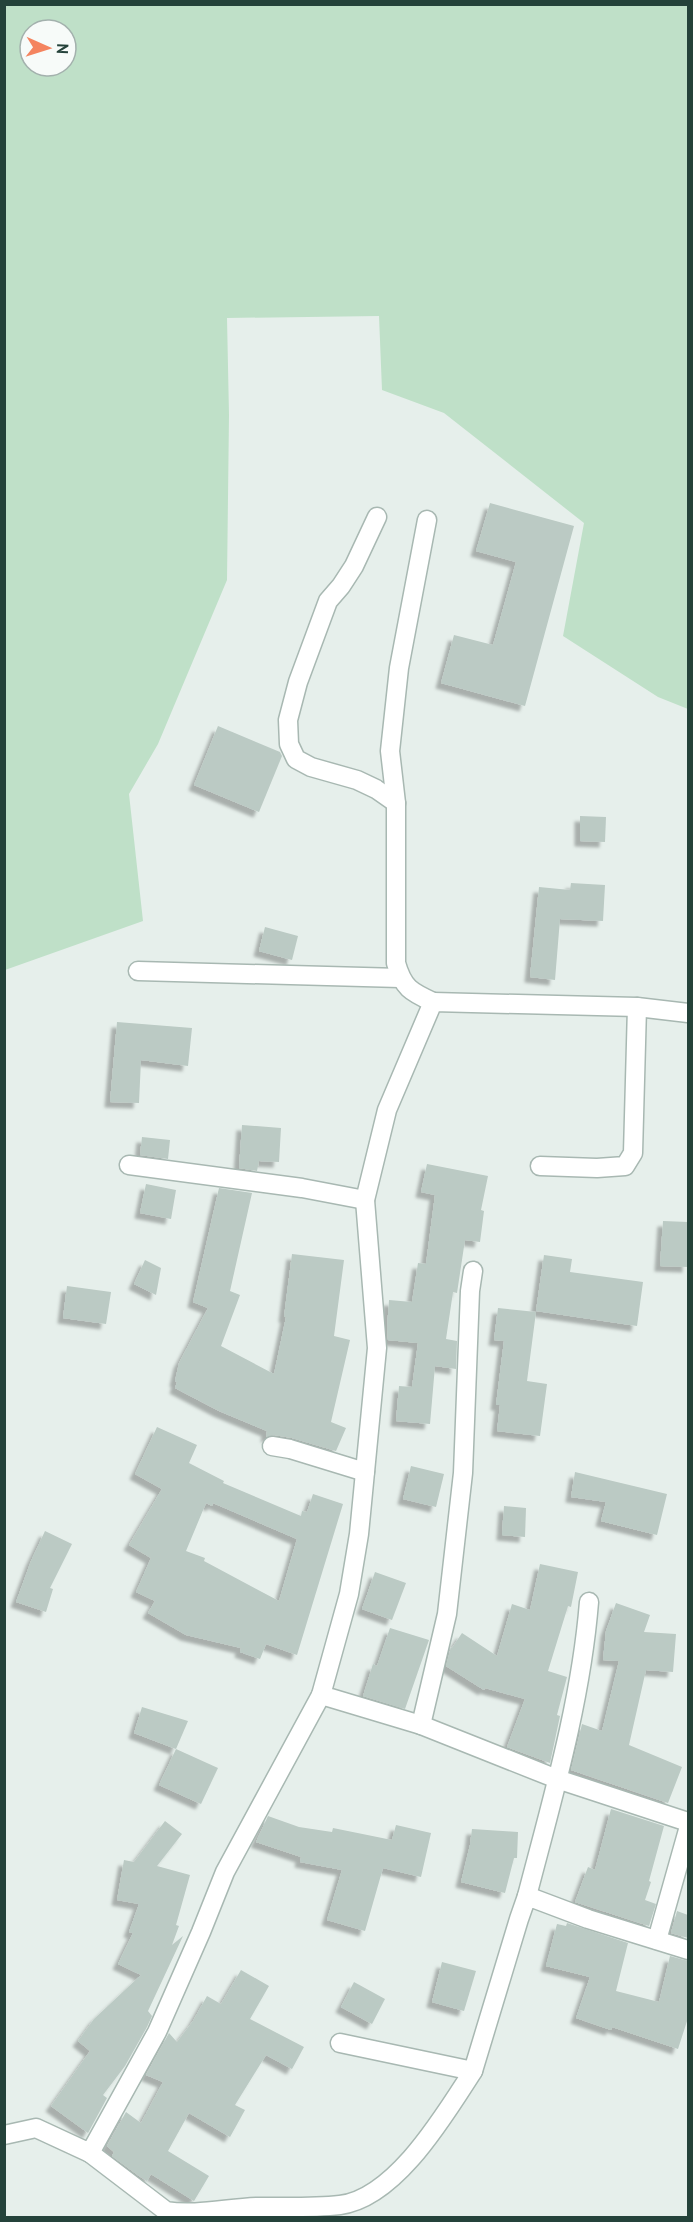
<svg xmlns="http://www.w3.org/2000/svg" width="693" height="2222" viewBox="0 0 693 2222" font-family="'PT Sans',sans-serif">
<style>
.green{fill:#bfe0c8;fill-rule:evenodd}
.building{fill:#bbcac4;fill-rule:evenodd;filter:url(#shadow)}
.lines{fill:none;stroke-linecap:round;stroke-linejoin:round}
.minor-casing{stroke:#a8b8b2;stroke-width:21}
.minor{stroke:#fff;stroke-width:18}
</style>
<defs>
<filter id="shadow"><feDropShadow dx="-5.5" dy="5.5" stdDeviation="1.5" flood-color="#0004"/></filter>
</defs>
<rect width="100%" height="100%" fill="#e6efeb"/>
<path class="green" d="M4,5h684v704l-30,-12 -95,-61 21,-113 -140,-110 -62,-23 -3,-74 -152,2 2,97 -2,165 -69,164 -29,50 14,127 -138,49zM30,30h36v36h-36z"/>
<g class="building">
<path d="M490,503l84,23 -49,180 -84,-23 13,-48 39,10 23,-83 -40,-11z"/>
<path d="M218,726l62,26 2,4 -23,56 -65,-27z"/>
<path d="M580,816l26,1 -1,25 -25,-1z"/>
<path d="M571,883l34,2 -2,36 -43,-2 -5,61 -25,-3 9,-90 31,3z"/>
<path d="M265,927l33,9 -6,24 -33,-9z"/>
<path d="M117,1022l75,6 -4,38 -47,-6 -2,43 -29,-1z"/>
<path d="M242,1125l39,3 -2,34 -20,-1 -2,10 -18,-3z"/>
<path d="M142,1137l28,3 -2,19 -28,-4z"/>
<path d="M427,1164l61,12 -7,34 3,1 -4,31 -15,-2 -8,53 -4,-1 -7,47 11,2 -1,28 -21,-3 -5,58 -34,-3 3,-35 13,1 6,-44 -30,-3 -1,-11 2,-29 23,2 6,-39 8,1 9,-69 -14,-3z"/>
<path d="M146,1184l30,6 -5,29 -31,-6z"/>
<path d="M219,1188l33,5 -22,98 10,4 -19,51 53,28 12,-57h-2l8,-63 52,6 -10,76 16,4 -19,82 15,6 -10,23 -44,-13 -18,-3 -8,2 1,-6 -48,-20 -44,-23 2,-6 -2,-1 4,-18 29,-55 -15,-6z"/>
<path d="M663,1221l25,1v45l-28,-1z"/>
<path d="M544,1255l28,4 -2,13 73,10 -6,44 -101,-15z"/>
<path d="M145,1260l16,8 -5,27 -22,-11z"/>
<path d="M67,1286l44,6 -5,32 -43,-6z"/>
<path d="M498,1308l38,4 -9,69 20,3 -7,52 -43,-5 3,-26h-4l8,-64 -10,-1z"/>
<path d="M157,1427l40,18 -8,18 35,18 -1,2 78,33 1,-5 5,1 6,-18 30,10 -46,151 -31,-11 -6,15 -20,-7 1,-4 -55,-13 -38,-22 7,-12 -19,-9 15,-34 -22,-13 33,-56 -27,-15zM206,1503l6,3 1,-3 84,36 -18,62 -75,-40 1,-3 -19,-7z"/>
<path d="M411,1466l33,8 -8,33 -33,-8z"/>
<path d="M575,1472l92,22 -10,41 -56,-14 5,-19 -35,-5z"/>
<path d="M504,1506l22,2 -1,29 -23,-2z"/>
<path d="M45,1531l27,13 -22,44 3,1 -7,23 -30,-10 15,-41z"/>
<path d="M540,1564l38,8 -7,35 -3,-1 -20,65 19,6 -10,38 3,1 -10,47 -43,-16 18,-48 -40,-11 -1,2 -38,-24 5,-19 1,1 10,-15 35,23 15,-52 18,6z"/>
<path d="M375,1572l31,11 -14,37 -30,-11z"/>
<path d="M616,1603l34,12 -6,17 32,2 -3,38 -27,-2 -17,75 53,22 -14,36 -97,-33 11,-46 20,7 17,-70 -16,-1 3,-29z"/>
<path d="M390,1628l39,12 -24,69 -42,-13 10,-32 4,2z"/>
<path d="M142,1707l46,14 -12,28 -42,-16z"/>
<path d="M176,1749l42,19 -17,36 -42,-19z"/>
<path d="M611,1809l53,17 -15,55 2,1 -6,18 11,4 -7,22 -74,-24 13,-35 7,3z"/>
<path d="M268,1816l31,11 33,5 1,-4 59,12 4,-15 35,8 -10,44 -38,-9 -18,63 -38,-11 15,-50 -42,-8 1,-5 -45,-15z"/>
<path d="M165,1821l17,13 -25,32 33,9 -14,50 3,1 -7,19 11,-9 -35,75 4,5 -5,11 -22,39 -22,29 4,3 -19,35 -37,-27 39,-55 -12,-10 16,-22 47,-44 -23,-11 15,-31 -4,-1 10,-28 -22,-4 7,-40 10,2z"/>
<path d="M472,1829l46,3 -1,26h-3l-9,35 -44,-11 9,-37z"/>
<path d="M677,1911l11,4v23l-17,-5z"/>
<path d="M567,1923l61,20 -12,48 43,11 11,-46 18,5v57l-10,31 -66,-22 -1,3 -35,-12 14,-41 -44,-11 11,-42 9,2z"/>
<path d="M442,1962l34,9 -12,40 -32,-9z"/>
<path d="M241,1970l28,16 -19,33 54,28 -12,22 -26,-14 -31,50 10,5 -15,27 -41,-24 -21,38 41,25 -15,25 -43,-27 -4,7 -8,-5 -27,-20 2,-4 -7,-6 19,-34 15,11 22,-41 -17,-7 23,-42 8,9 16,-21 14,-25 14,8z"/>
<path d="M354,1982l31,17 -13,25 -31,-17z"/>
</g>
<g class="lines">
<defs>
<g id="minor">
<path d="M377,517l-23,49 -13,20 -13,15 -30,81 -10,38 1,24 7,15 15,8 46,13 19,9 20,14"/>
<path d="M427,520l-28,148 -9,83 6,52v160c7,25 15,29 37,39"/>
<path d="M138,971l262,7"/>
<path d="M688,1013l-51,-6 -204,-5 -46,108 -22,90 12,148 -18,186 -10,60 -28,101 100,30 136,54 131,43"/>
<path d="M129,1165l173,23 63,12"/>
<path d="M540,1166l57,2 28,-2 8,-13 4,-146"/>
<path d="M272,1446l18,3 75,23"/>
<path d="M421,1725l26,-111 16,-141 7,-182 3,-20"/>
<path d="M527,1896c25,-96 54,-194 62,-294"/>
<path d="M657,1940l31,-110"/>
<path d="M340,2043l133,28 46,-152 8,-23 61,23 100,31"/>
<path d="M4,2135l32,-7 54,25 67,-121 44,-100 24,-60 96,-177"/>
<path d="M90,2153l76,58c29,5 61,-3 91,-4 28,0 56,1 83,-2 56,-7 105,-91 133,-134"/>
</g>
</defs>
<use href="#minor" class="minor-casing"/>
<use href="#minor" class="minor"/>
</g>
<rect width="693" height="2222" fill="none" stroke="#24423a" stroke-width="12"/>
<g transform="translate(48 48) rotate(93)"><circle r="28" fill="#f7fbf9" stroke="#a3b1ad" stroke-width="1.5"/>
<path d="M0-4.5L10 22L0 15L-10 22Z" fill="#f4845f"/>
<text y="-9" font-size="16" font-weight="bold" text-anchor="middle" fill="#24423a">N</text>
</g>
</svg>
